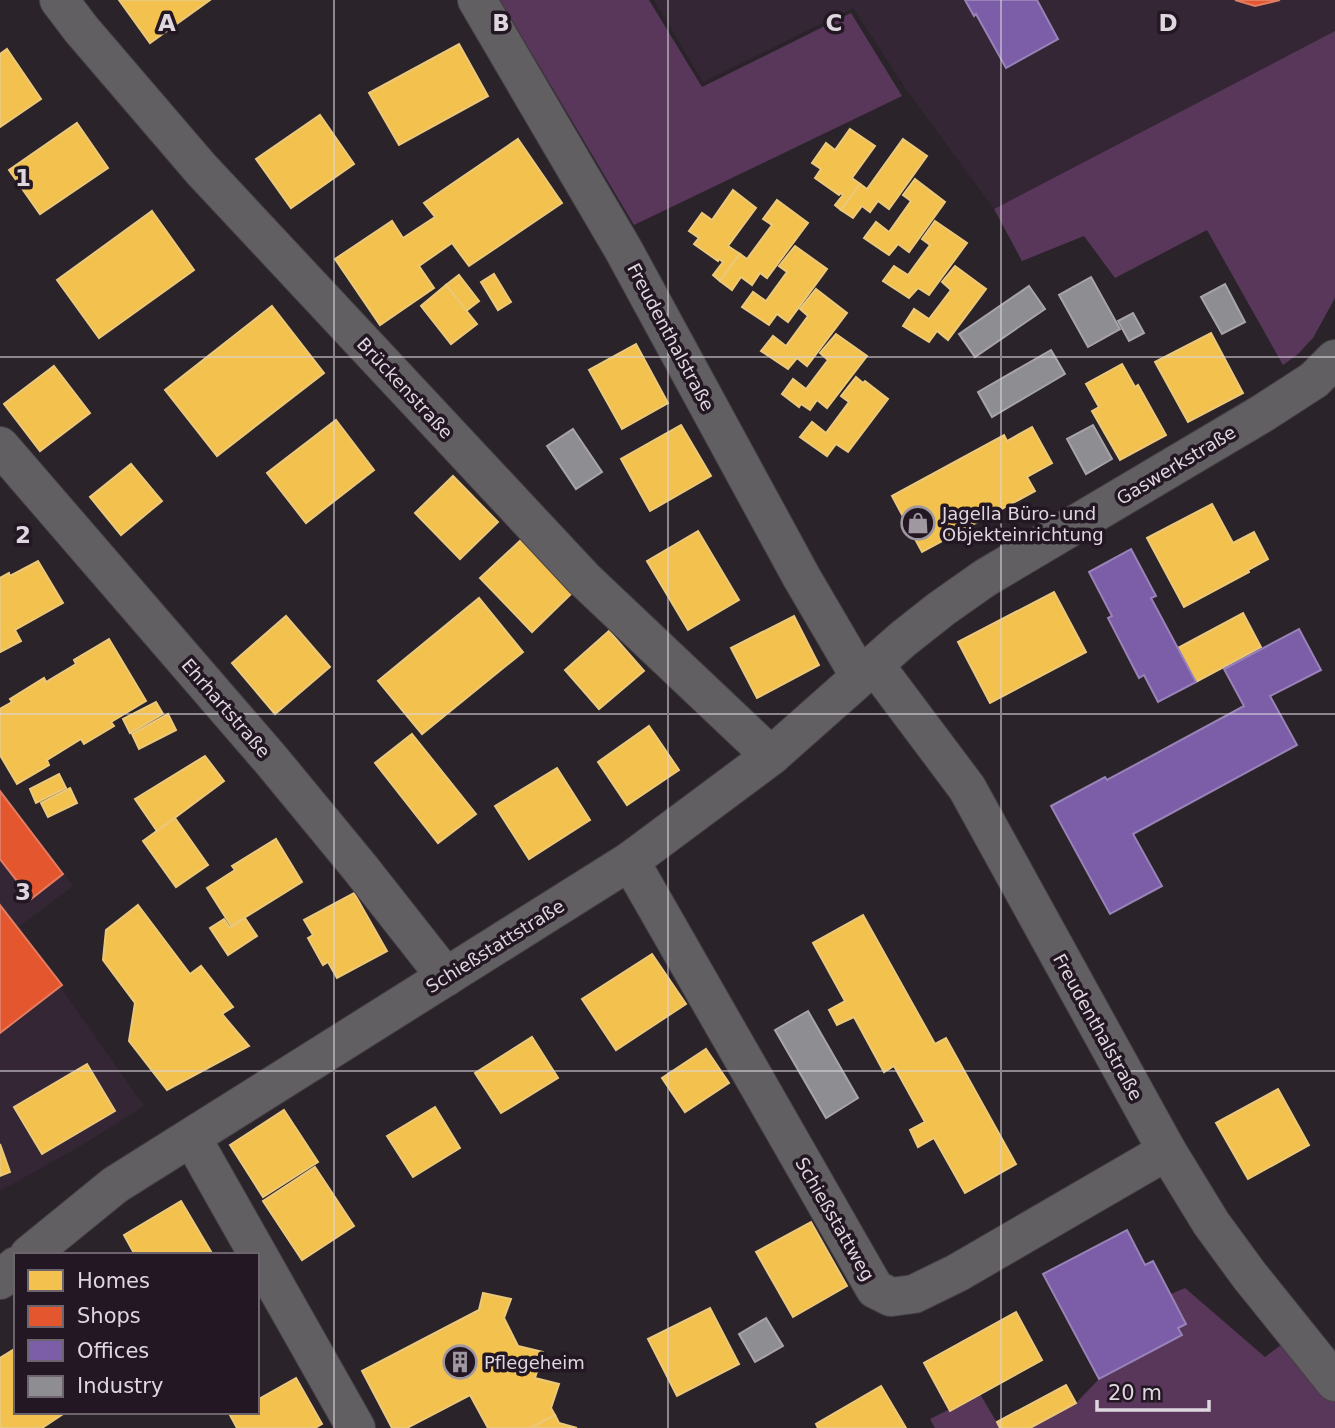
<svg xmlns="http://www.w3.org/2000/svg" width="1335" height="1428" viewBox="0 0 1335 1428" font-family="'DejaVu Sans',sans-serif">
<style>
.built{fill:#342635}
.green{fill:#59375a}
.homes{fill:#f2c14e;stroke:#ecc87a;stroke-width:2}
.shops{fill:#e4572e;stroke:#e27d63;stroke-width:2}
.offices{fill:#7b5ea7;stroke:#9982b8;stroke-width:2}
.industry{fill:#8d8d92;stroke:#a6a3a9;stroke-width:2}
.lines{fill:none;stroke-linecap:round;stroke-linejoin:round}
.minor-casing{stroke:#464146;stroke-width:40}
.minor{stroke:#625f62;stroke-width:38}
.grid{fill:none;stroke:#dfd7df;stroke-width:2;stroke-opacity:0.55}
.labels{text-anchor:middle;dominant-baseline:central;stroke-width:7;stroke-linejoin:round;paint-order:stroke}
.street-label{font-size:18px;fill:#dfd7df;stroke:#231723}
.poi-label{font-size:18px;fill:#dfd7df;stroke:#231723;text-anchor:start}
.grid-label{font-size:23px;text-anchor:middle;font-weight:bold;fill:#dfd7df;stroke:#231723;stroke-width:7;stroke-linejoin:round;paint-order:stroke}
</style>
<rect width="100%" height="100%" fill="#2a242a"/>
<g class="built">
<path d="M654,0h681v31l-341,178 -88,-120 -53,-81 -150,74z"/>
<path d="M0,790l73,96 -55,41 126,179 -62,39 -82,46z"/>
</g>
<g class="green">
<path d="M500,0h149l53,87 149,-74 51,83 -268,129z"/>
<path d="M1335,31v267l-22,40 -15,16 -15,11 -76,-135 -92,48 -31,-42 -62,25 -28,-52z"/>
<path d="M1185,1288l80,69 32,-24 38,49v46h-305l46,-25 23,-24 82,-44 -3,-7 8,-4 -15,-30z"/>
<path d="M980,1394l20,34h-65l-5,-9z"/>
</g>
<g class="homes">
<path d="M119,0h91l-60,43z"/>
<path d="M459,44l29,52 -89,49 -30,-52z"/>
<path d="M7,49l34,50 -41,28v-73z"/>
<path d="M320,115l34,49 -63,44 -35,-49z"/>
<path d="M77,123l31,45 -68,46 -31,-44z"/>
<path d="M850,129l25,17 -23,32 8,6 -19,26 -6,-5 8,-10 -2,-2 -2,2 -24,-17 6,-9 -9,-6 14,-20 9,7z"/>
<path d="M518,139l44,64 -93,63 -17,-23 -33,23 15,22 -54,37 -45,-66 57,-38 11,17 32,-21 -11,-14z"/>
<path d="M903,139l24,17 -38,53 -11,-8 -8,11 -8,-6 -9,12 -12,-8 19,-26 7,5z"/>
<path d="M915,179l30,23 -36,50 -11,-8 -9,11 -25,-17 12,-16 13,10 22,-31 -8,-6z"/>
<path d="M733,190l23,18 -28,38 12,8 -20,27 -7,-6 10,-13 -4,-3 -1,2 -24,-17 5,-6 -10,-7 13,-18 10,7z"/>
<path d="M777,200l31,23 -41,55 -7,-5 -8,12 -11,-8 -9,13 -12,-9 20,-27 7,5 25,-34 -9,-6z"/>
<path d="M152,211l42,59 -95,68 -42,-58z"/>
<path d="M935,221l32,22 -38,52 -11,-7 -9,10 -26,-17 11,-15 14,9 22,-30 -8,-6z"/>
<path d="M795,246l32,23 -39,53 -11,-8 -8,11 -27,-18 11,-15 13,9 21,-29 -8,-6z"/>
<path d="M955,266l31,23 -38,51 -11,-9 -8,11 -26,-16 11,-17 15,10 22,-29 -9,-8z"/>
<path d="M494,274l17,28 -13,8 -17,-28z"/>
<path d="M459,275l20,26 -13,10 -20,-26z"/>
<path d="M446,285l31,39 -26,20 -30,-38z"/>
<path d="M816,289l31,24 -40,53 -10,-8 -9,11 -27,-18 12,-15 13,10 22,-30 -8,-7z"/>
<path d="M272,306l52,67 -107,83 -52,-66z"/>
<path d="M1211,333l32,60 -55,29 -33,-60z"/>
<path d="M836,334l31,22 -40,52 -10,-8 -7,10 -9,-6 -2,3 -17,-13 11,-15 13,10 22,-29 -8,-7z"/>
<path d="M636,344l32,59 -46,26 -33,-59z"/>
<path d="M1122,364l13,23 3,-2 28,50 -46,25 -28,-49 7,-4 -13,-23z"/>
<path d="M54,366l36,47 -50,38 -36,-47z"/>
<path d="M856,377l7,6 2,-2 23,18 -40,53 -12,-8 -9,12 -27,-19 12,-15 14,11 23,-31 -8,-6z"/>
<path d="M336,420l38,50 -68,53 -39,-50z"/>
<path d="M681,425l30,51 -61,35 -29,-52z"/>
<path d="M1032,427l20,36 -25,14 8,14 -113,61 -30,-56 112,-61 3,6z"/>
<path d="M131,464l31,37 -41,34 -31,-38z"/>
<path d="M453,476l45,46 -38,37 -45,-46z"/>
<path d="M1212,504l21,39 21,-11 14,27 -20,11 1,2 -65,35 -37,-69z"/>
<path d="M698,531l41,69 -51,30 -41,-69z"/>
<path d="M521,540l51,53 -40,39 -52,-54z"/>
<path d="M38,561l25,42 -48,27 6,11 -21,11v-74l9,-5 1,3z"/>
<path d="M1054,592l32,60 -96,51 -32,-61z"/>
<path d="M479,598l44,54 -101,82 -44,-53z"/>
<path d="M1243,613l18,34 -65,35 -18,-34z"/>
<path d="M286,616l44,51 -55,47 -43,-51z"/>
<path d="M794,616l25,49 -62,33 -26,-50z"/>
<path d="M609,631l35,40 -45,38 -34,-39z"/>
<path d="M109,639l37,62 -35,21 3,4 -30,18 -3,-5 -34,21 2,5 -32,19 -17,-29v-46l12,-7 -2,-3 34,-21 2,4 30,-18 -2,-4z"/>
<path d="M156,702l7,12 -33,19 -7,-14z"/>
<path d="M168,714l8,16 -37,19 -7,-15z"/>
<path d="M649,726l30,44 -52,35 -29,-43z"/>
<path d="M412,734l64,80 -38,29 -63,-80z"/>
<path d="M205,756l19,25 -67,50 -22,-32z"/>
<path d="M557,768l33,52 -61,39 -34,-53z"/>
<path d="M59,774l7,14 -30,15 -6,-14z"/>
<path d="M70,788l7,15 -29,14 -7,-14z"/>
<path d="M175,818l33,47 -32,22 -33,-46z"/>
<path d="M276,839l26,43 -71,44 -24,-38 28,-18 -3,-4z"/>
<path d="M354,893l33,58 -50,27 -9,-16 -5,3 -15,-27 5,-3 -9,-15z"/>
<path d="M138,905l52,69 11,-8 32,41 -11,7 27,32 -82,44 -38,-49 6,-38 -32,-43 3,-30z"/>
<path d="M863,915l72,129 11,-6 70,126 -51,29 -31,-55 -16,9 -8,-17 15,-8 -31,-56 -10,6 -30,-55 -17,8 -8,-15 16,-9 -32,-58z"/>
<path d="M245,918l12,18 -29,19 -18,-27 14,-9 6,9z"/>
<path d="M652,954l34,50 -70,46 -34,-51z"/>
<path d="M532,1037l26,41 -57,35 -26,-40z"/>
<path d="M706,1049l23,34 -44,29 -23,-34z"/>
<path d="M87,1064l28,47 -73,43 -28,-47z"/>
<path d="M1278,1089l31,56 -61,34 -32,-56z"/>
<path d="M435,1107l25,41 -47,29 -26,-41z"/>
<path d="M284,1110l34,52 -55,35 -33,-52z"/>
<path d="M0,1144l10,28 -10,4z"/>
<path d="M315,1167l39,59 -52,34 -39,-59z"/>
<path d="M181,1201l32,54h-78l-11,-20z"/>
<path d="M811,1222l36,64 -54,31 -37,-65z"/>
<path d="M483,1293l28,6 -7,19 14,28 25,6 -8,26 24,6 -8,24 4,7 -25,13h-42l-18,-33 -63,33h-15l-30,-57 117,-61z"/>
<path d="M710,1308l29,56 -62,32 -29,-57z"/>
<path d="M1016,1312l26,48 -92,51 -26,-48z"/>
<path d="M16,1348v64h50l-24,16h-42v-70z"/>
<path d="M296,1378l26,46 -7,4h-78l-7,-13 5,-3h22v-12z"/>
<path d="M1066,1385l10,18 -46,25h-30l-3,-6z"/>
<path d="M881,1386l25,42h-88l-2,-4z"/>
<path d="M555,1415l4,8 18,5h-47z"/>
</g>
<g class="shops">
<path d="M1235,0h45l-25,6z"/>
<path d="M0,791l63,83 -32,25 -31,-40z"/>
<path d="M0,905l62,80 -62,48z"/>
</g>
<g class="offices">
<path d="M965,0h72l21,39 -52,29 -30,-54 -2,2z"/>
<path d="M1131,549l25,47 -5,2 45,84 -38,20 -14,-27 -5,3 -31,-60 4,-2 -23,-44z"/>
<path d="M1299,629l22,41 -51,26 27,49 -164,89 29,52 -52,28 -59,-108 54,-29 2,3 137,-74 -20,-37z"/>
<path d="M1127,1230l18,35 8,-4 33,63 -8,4 4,7 -83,44 -56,-105z"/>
</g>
<g class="industry">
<path d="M1091,277l29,52 -32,18 -29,-52z"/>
<path d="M1225,284l20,38 -23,12 -21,-37z"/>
<path d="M1029,286l16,23 -70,48 -16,-23z"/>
<path d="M1133,313l11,20 -15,8 -11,-20z"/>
<path d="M1051,350l14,24 -73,43 -14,-25z"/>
<path d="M1093,425l19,34 -26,15 -19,-35z"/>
<path d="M573,429l29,43 -26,17 -29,-43z"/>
<path d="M808,1011l50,87 -32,20 -51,-88z"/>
<path d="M766,1318l17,28 -28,16 -16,-28z"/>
</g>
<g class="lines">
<defs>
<g id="minor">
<path d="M59,0l22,29 120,140 383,410 187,177"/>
<path d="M477,0l146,249 179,329 58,99"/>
<path d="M0,446l272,315 89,108 85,108"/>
<path d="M874,664l93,124 200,363 44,72 38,52 86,107"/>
<path d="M630,861l245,428 16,8 23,-3 43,-21 210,-122"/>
<path d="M192,1138l164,290"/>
<path d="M29,1255l86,-70 515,-324 141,-105 132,-117 38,-30 44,-31 278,-165 51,-33 21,-21"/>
<path d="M0,1280l16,-14"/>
</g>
</defs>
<use href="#minor" class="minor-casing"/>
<use href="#minor" class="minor"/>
</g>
<path class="grid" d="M334,0v1428M668,0v1428M1001,0v1428M0,357h1335M0,714h1335M0,1071h1335"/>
<defs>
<symbol id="shop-ring" viewBox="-11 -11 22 22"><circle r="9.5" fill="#231723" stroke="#a098a0" stroke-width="1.5"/><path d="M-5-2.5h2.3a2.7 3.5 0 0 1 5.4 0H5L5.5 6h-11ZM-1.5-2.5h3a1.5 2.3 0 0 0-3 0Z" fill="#a098a0"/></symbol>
<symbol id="building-ring" viewBox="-11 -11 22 22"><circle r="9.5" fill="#231723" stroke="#a098a0" stroke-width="1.5"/><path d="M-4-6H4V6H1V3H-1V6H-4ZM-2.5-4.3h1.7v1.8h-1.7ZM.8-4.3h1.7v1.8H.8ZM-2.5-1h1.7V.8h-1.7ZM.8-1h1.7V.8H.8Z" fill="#a098a0"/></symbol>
</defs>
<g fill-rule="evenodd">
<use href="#shop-ring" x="899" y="504" width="38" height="38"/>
<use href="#building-ring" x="441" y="1343" width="38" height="38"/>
</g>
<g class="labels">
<g class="street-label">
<text transform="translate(671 337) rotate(62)">Freudenthalstraße</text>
<text transform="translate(405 388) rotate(47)">Brückenstraße</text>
<text transform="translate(1176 465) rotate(-31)">Gaswerkstraße</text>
<text transform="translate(226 708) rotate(49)">Ehrhartstraße</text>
<text transform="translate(495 946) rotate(-32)">Schießstattstraße</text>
<text transform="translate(1098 1027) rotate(61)">Freudenthalstraße</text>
<text transform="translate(835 1219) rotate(60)">Schießstattweg</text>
</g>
<g class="poi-label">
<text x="942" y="513">Jagella Büro- und<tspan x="942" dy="21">Objekteinrichtung</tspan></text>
<text x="484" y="1362">Pflegeheim</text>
</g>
</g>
<g class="grid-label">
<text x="167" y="31">A</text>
<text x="501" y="31">B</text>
<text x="834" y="31">C</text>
<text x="1168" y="31">D</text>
<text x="23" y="186">1</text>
<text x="23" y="543">2</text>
<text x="23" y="900">3</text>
</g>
<rect x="14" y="1253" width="245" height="161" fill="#231723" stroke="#6e646e" stroke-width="2"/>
<rect x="28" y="1270" width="35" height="21" fill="#f2c14e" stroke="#6e646e" stroke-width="2"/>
<text x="77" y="1288" font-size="21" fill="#dfd7df">Homes</text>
<rect x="28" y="1306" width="35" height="21" fill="#e4572e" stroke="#6e646e" stroke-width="2"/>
<text x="77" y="1323" font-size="21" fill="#dfd7df">Shops</text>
<rect x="28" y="1340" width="35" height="21" fill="#7b5ea7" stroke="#6e646e" stroke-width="2"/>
<text x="77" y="1358" font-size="21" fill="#dfd7df">Offices</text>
<rect x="28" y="1376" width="35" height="21" fill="#8d8d92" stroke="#6e646e" stroke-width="2"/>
<text x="77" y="1393" font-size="21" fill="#dfd7df">Industry</text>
<path d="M1097 1400v10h112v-10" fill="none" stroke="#dfd7df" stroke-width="3.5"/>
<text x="1108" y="1400" font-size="21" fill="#dfd7df" stroke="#231723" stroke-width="5" paint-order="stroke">20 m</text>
</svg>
